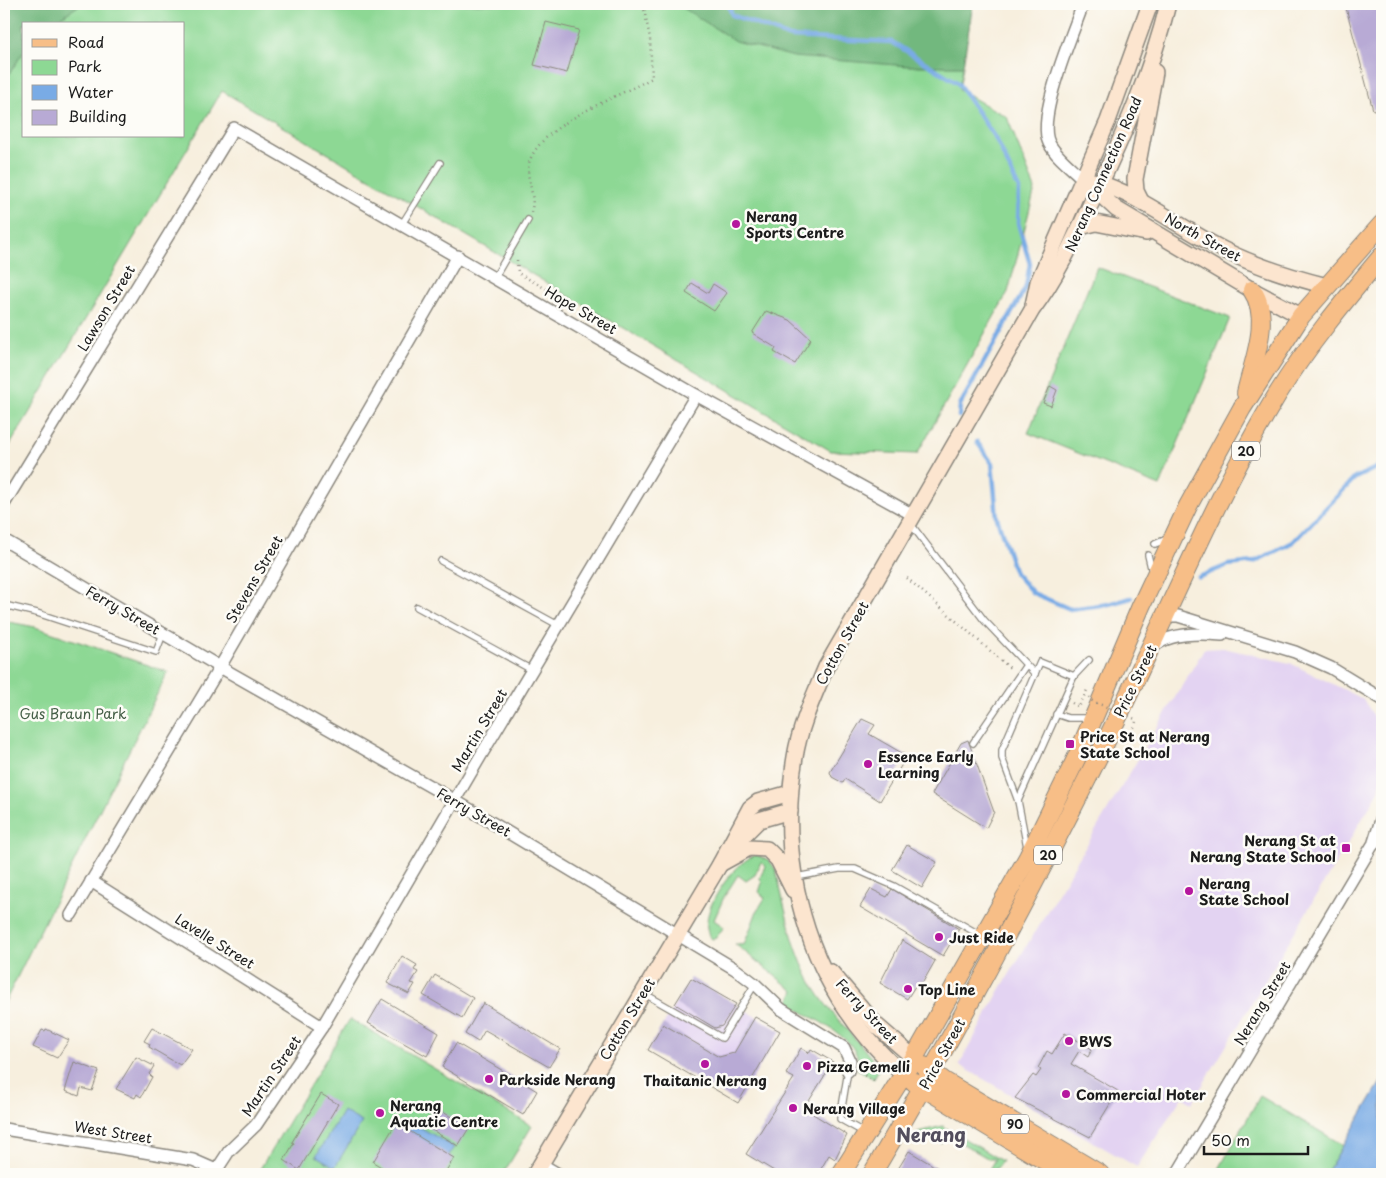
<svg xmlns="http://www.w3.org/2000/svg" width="1386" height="1178" viewBox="0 0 1386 1178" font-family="'Playpen Sans',sans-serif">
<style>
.built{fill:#e3d3f2}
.green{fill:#8dd894;stroke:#547a58;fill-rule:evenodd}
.forest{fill:#72b87e;stroke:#476a4d}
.water{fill:#79abe5;stroke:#4a6480}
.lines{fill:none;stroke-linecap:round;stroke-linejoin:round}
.stream{stroke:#79abe5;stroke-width:4.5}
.building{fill:#b8aad5}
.lane-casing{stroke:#8a867d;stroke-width:8}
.street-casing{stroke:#8a867d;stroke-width:14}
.secondary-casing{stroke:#8a867d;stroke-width:18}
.primary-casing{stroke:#8a867d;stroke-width:20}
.path{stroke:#8a867d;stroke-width:2.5;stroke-dasharray:1 4;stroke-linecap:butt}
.lane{stroke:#fff;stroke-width:5.5}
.street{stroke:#fff;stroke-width:11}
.secondary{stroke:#fce5cf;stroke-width:15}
.primary{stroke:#f7be87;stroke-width:18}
.path-bridge{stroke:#8a867d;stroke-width:2.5;stroke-dasharray:1 4;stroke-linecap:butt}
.poi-dot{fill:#b5179e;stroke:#fdfcf7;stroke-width:2}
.labels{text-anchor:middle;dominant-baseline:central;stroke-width:5;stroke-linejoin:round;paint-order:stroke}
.shield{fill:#fdfcf7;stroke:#605f5e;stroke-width:1}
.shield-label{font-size:12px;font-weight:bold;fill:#1c1c1c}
.street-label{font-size:14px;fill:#1c1c1c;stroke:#fdfcf7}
.poi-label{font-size:14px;font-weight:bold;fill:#1c1c1c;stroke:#fdfcf7;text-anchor:start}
.park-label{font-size:14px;fill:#445e46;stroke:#fdfcf7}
.district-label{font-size:19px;font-weight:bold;fill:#534e5d;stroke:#fdfcf7}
</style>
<rect width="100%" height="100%" fill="#fdfcf7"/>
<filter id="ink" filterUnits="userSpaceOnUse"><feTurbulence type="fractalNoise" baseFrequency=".02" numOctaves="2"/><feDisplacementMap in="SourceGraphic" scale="10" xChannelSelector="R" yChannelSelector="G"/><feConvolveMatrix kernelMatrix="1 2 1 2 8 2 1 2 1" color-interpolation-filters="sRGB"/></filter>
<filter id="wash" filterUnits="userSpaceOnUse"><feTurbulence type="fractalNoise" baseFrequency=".0096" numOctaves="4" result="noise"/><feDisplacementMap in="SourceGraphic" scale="20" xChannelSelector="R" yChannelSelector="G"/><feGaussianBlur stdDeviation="1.12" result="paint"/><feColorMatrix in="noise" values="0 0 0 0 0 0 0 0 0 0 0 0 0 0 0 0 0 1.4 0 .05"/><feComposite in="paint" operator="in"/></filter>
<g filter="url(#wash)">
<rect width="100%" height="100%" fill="#f7efde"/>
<g class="built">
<path d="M1223,648l67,15 73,36 16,25 3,17v30l-3,20 -187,312 -10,-6 -45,70 -178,-102 41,-75 204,-341z"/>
<path d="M691,978l90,53 -43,72 -90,-53z"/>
</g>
<g class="green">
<path d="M7,4h803l37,8 116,54 -4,24 48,27 28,72 -27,103 -91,162 -86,-3 -609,-360 -218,364v-435zM24,24h160v112h-160z"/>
<path d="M1097,267l133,51 -70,168 -132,-53z"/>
<path d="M4,621l31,6 133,45 -164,332z"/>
<path d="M756,855l13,5 7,10c9,38 16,79 36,114 18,31 47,56 67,84l-5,11 -17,-10c10,-28 -49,-53 -69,-65l6,-13 -59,-47 9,1 13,-34 8,-13 -6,-6 3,-9 -2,-5 5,-12 -4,-4 -6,13 -9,6 -8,-6 -14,22 -10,23 10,7 -8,11 -4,1c-20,-20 22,-78 44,-84z"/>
<path d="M350,1019l182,107 -29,48h-246z"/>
<path d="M1260,1096l83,49 -17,29h-98l-9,-5z"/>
<path d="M943,1126l59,35 -5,7 -9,3 7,-12h-6l-43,-25 -5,9 -12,-7 -16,3 5,-7z"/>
</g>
<g class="forest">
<path d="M4,4h77l-30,20h-27v27l-20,31z"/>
<path d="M677,4h296l-10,62h-54l-115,-9 -59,-16z"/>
</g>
<g class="water">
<path d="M1382,1080v94h-56z"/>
<path d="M343,1111l19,11 -27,45 -19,-11z"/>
<path d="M408,1120l46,27 -16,27h-42l-15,-8z"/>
</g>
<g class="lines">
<g class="stream">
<path d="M728,4l4,11 58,22 102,5 66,41 39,58 22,48 -1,34 12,41 -4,23 -66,118 -1,11"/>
<path d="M977,442l15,21 5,55 18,55 18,20 37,16 39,-5 22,-6"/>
<path d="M1199,577l29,-12 26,-3 39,-20 62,-64 27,-13"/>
</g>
</g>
<g id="blocks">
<g class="building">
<path d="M1345,4h37v104l-9,2z"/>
<path d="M546,22l33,8 -12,43 -33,-8z"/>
<path d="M692,283l16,10 5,-9 14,9 -13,18 -28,-18z"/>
<path d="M766,311l24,9 21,19 -16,25 -21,-12 2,-4 -24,-15z"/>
<path d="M1050,386l7,4 -6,16 -8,-3z"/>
<path d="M862,719l13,6 -6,9 38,22 -27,45 -35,-22 -2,4 -11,-6 -2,-5z"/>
<path d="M968,740l26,72 -8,16 -54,-34 29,-51z"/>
<path d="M907,845l30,17 -15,26 -30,-18z"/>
<path d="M871,889l16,8 5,-8 67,40 -16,27 -83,-49z"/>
<path d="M902,940l33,21 -12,21 -6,1 -10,16 -27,-16z"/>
<path d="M402,956l15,9 -3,5 4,2 -7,11 4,1 -6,10 -22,-11z"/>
<path d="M435,975l38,23 -11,20 -39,-23z"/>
<path d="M691,978l45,26 -14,22 -7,2 -40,-24z"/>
<path d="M382,999l57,34 -12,23 -59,-33z"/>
<path d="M483,1003l77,46 -11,18 -64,-37 -7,12 -13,-8z"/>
<path d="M755,1017l25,14 -42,72 -90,-53 15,-26 56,33 15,-4z"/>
<path d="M152,1028l40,21 -12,16 -31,-18 1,-3 -6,-3z"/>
<path d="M46,1029l23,11 -12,18 -24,-11 9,-17 3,1z"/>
<path d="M1065,1033l27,16 -4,8 -9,-6 -8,13 47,27 -28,46 -75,-39 18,-23 3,2 5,-7 -3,-2 9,-17 5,3z"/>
<path d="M456,1043l81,48 -14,24 -81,-48z"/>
<path d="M801,1048l8,5 2,-4 22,13 -24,39 4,13 34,21 -12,24 -6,-4 -11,19h-39l-33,-20 48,-76 -8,-4z"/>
<path d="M136,1057l18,9 -5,8 3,3 -11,20 -4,-3 -2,4 -19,-9z"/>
<path d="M74,1062l25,9 -7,20 -11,-3 -2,8 -14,-5z"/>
<path d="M321,1094l17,10 -39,66 -15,-10 10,-17 -2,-1z"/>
<path d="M435,1107l34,21 -11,18 -34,-21z"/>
<path d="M396,1123l58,35 -10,16h-51l-20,-12z"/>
<path d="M909,1151l15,9 24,14h-53z"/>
</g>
</g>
</g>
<g filter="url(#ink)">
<use href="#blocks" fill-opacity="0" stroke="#8a867d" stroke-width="1"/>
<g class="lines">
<defs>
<g id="lane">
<path d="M402,224l38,-61"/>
<path d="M495,277l33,-57"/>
<path d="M910,523l74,97 51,54"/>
<path d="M1155,544l14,-6"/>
<path d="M1148,555l4,17"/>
<path d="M441,561l117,64"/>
<path d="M4,605l33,8 119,39 7,-18"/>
<path d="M417,607l115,63"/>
<path d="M1056,714l12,4h23"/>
<path d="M973,743l53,-78"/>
<path d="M1018,801l56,-125 15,-16"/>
<path d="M1027,847l-9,-46 -16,-43v-8l38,-88 34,14"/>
<path d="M796,877l43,-8h16l39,17 88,50"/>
<path d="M645,994l77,44 33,-54"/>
<path d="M848,1071l-8,48 25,14"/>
</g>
<g id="street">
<path d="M1083,4c-10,29 -47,113 -34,139 7,14 23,25 34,36"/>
<path d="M4,504l230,-376 462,267 219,121"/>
<path d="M4,540l216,127 234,133 281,169 20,15 26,25 63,39 6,13 -2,10"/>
<path d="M1167,616h11l117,36 36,16 51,31"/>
<path d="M1151,649c16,-17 49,-16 71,-14"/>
<path d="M1374,842l8,-25"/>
<path d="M91,881l231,146"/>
<path d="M71,915l149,-248 238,-411"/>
<path d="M4,1129l189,31 23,10"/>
<path d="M541,1164l17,10"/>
<path d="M214,1174l15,-23 27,-26 66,-98 158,-270 216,-362"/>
<path d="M1177,1174l195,-328 10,-11"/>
</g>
<g id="secondary">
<path d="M1093,181c48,14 85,46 129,68 33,17 69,28 105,37"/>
<path d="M1091,186l25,23 136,81 49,26"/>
<path d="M1141,201l-5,-10 -1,-12 20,-107"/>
<path d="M1080,227l16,-4 50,10"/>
<path d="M1033,305l5,-23 70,-161 42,-117"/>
<path d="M738,841l21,-21 31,-9"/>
<path d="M720,864l29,-16 18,1 11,11 15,30"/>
<path d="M831,972l45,53 38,33"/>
<path d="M903,1074c-91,-79 -128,-200 -108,-317 5,-32 19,-61 31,-90l206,-357c27,-36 45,-77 64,-117 29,-61 56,-124 72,-189"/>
<path d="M535,1174l185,-310 30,-56 8,-6 32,-9"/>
</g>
<g id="primary">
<path d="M1246,393c7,-32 26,-74 6,-103"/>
<path d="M924,1066l20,15 156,93"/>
<path d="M914,1082l153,92"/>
<path d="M841,1174l73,-116 114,-201 48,-98 65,-153 47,-100 54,-98 59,-92 81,-92"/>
<path d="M872,1174c86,-145 166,-295 241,-447 54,-111 100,-226 164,-332 30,-49 68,-95 105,-139"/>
</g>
</defs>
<use href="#lane" class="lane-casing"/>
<use href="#street" class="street-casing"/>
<use href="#secondary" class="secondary-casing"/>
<use href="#primary" class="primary-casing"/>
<g class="path">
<path d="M531,212c6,-16 -6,-32 -2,-49 11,-39 89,-66 123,-85l-2,-40 -7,-34"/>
<path d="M517,260l1,13 30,17"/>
<path d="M907,578l104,91"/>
<path d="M1072,703l7,4 9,-19"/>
<path d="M1136,722l-9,25 1,5 10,5"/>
<path d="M860,1073l16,9"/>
</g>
<use href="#lane" class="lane"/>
<use href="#street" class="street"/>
<use href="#secondary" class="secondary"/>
<use href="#primary" class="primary"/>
<path class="path-bridge" d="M1089,697l1,3 45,19 1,3"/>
</g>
</g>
<g class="poi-dot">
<circle cx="736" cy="224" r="5"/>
<rect x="1065" y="739" width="10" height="10" rx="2.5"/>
<circle cx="868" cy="764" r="5"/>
<rect x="1341" y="843" width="10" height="10" rx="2.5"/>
<circle cx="1189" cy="891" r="5"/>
<circle cx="939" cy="937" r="5"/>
<circle cx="908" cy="989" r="5"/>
<circle cx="1069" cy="1041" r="5"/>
<circle cx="705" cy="1064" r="5"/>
<circle cx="807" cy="1066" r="5"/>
<circle cx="489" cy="1079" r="5"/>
<circle cx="1066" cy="1094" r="5"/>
<circle cx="793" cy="1108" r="5"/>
<circle cx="380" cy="1113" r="5"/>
</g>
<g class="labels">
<g class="shield">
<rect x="1232" y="441.5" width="28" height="19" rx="4"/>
<rect x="1034" y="845.5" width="28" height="19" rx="4"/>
<rect x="1001" y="1114.5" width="28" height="19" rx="4"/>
</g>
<g class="shield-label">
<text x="1246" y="451">20</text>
<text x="1048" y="855">20</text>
<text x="1015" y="1124">90</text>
</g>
<g class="street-label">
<text transform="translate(1103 174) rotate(-66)">Nerang Connection Road</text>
<text transform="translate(1203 237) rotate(29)">North Street</text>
<text transform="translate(106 308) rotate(-59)">Lawson Street</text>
<text transform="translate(581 310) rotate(30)">Hope Street</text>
<text transform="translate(254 579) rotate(-60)">Stevens Street</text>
<text transform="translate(123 610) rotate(30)">Ferry Street</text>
<text transform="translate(842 643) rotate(-61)">Cotton Street</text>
<text transform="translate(1135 681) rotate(-64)">Price Street</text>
<text transform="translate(479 730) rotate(-59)">Martin Street</text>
<text transform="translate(474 812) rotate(30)">Ferry Street</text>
<text transform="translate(215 941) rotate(32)">Lavelle Street</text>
<text transform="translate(1262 1003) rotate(-59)">Nerang Street</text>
<text transform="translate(867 1011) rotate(47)">Ferry Street</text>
<text transform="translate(627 1019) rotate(-59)">Cotton Street</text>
<text transform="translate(942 1054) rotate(-61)">Price Street</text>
<text transform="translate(271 1076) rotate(-56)">Martin Street</text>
<text transform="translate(113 1132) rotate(9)">West Street</text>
</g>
<g class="poi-label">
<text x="746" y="216">Nerang<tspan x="746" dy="16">Sports Centre</tspan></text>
<text x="1080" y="736">Price St at Nerang<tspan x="1080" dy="16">State School</tspan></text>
<text x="878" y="756">Essence Early<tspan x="878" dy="16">Learning</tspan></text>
<text x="1336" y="840" text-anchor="end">Nerang St at<tspan x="1336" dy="16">Nerang State School</tspan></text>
<text x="1199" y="883">Nerang<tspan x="1199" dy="16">State School</tspan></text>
<text x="949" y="937">Just Ride</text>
<text x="918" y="989">Top Line</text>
<text x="1079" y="1041">BWS</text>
<text x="817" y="1066">Pizza Gemelli</text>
<text x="499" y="1079">Parkside Nerang</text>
<text x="705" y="1080" text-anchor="middle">Thaitanic Nerang</text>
<text x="1076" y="1094">Commercial Hoter</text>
<text x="390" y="1105">Nerang<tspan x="390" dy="16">Aquatic Centre</tspan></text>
<text x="803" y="1108">Nerang Village</text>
</g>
<g class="park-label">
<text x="73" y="713">Gus Braun Park</text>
</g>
<g class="district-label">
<text x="931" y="1134">Nerang</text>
</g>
</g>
<rect width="1386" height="1178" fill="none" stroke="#fdfcf7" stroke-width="20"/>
<rect x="22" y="22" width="162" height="115" fill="#fdfcf7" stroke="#a3a29f"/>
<rect x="32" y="39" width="25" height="8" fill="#f7be87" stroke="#a3a29f"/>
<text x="68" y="48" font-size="15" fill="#1c1c1c">Road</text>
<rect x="32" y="60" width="25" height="15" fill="#8dd894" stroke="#a3a29f"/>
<text x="68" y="72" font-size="15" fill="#1c1c1c">Park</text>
<rect x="32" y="85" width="25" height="15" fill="#79abe5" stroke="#a3a29f"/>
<text x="68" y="98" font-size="15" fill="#1c1c1c">Water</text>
<rect x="32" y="110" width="25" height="15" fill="#b8aad5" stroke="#a3a29f"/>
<text x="68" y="122" font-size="15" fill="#1c1c1c">Building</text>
<path d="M1204 1146v8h104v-8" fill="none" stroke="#1c1c1c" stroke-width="2.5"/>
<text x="1211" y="1146" font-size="15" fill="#1c1c1c" stroke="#fdfcf7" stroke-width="4" paint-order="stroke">50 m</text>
</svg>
